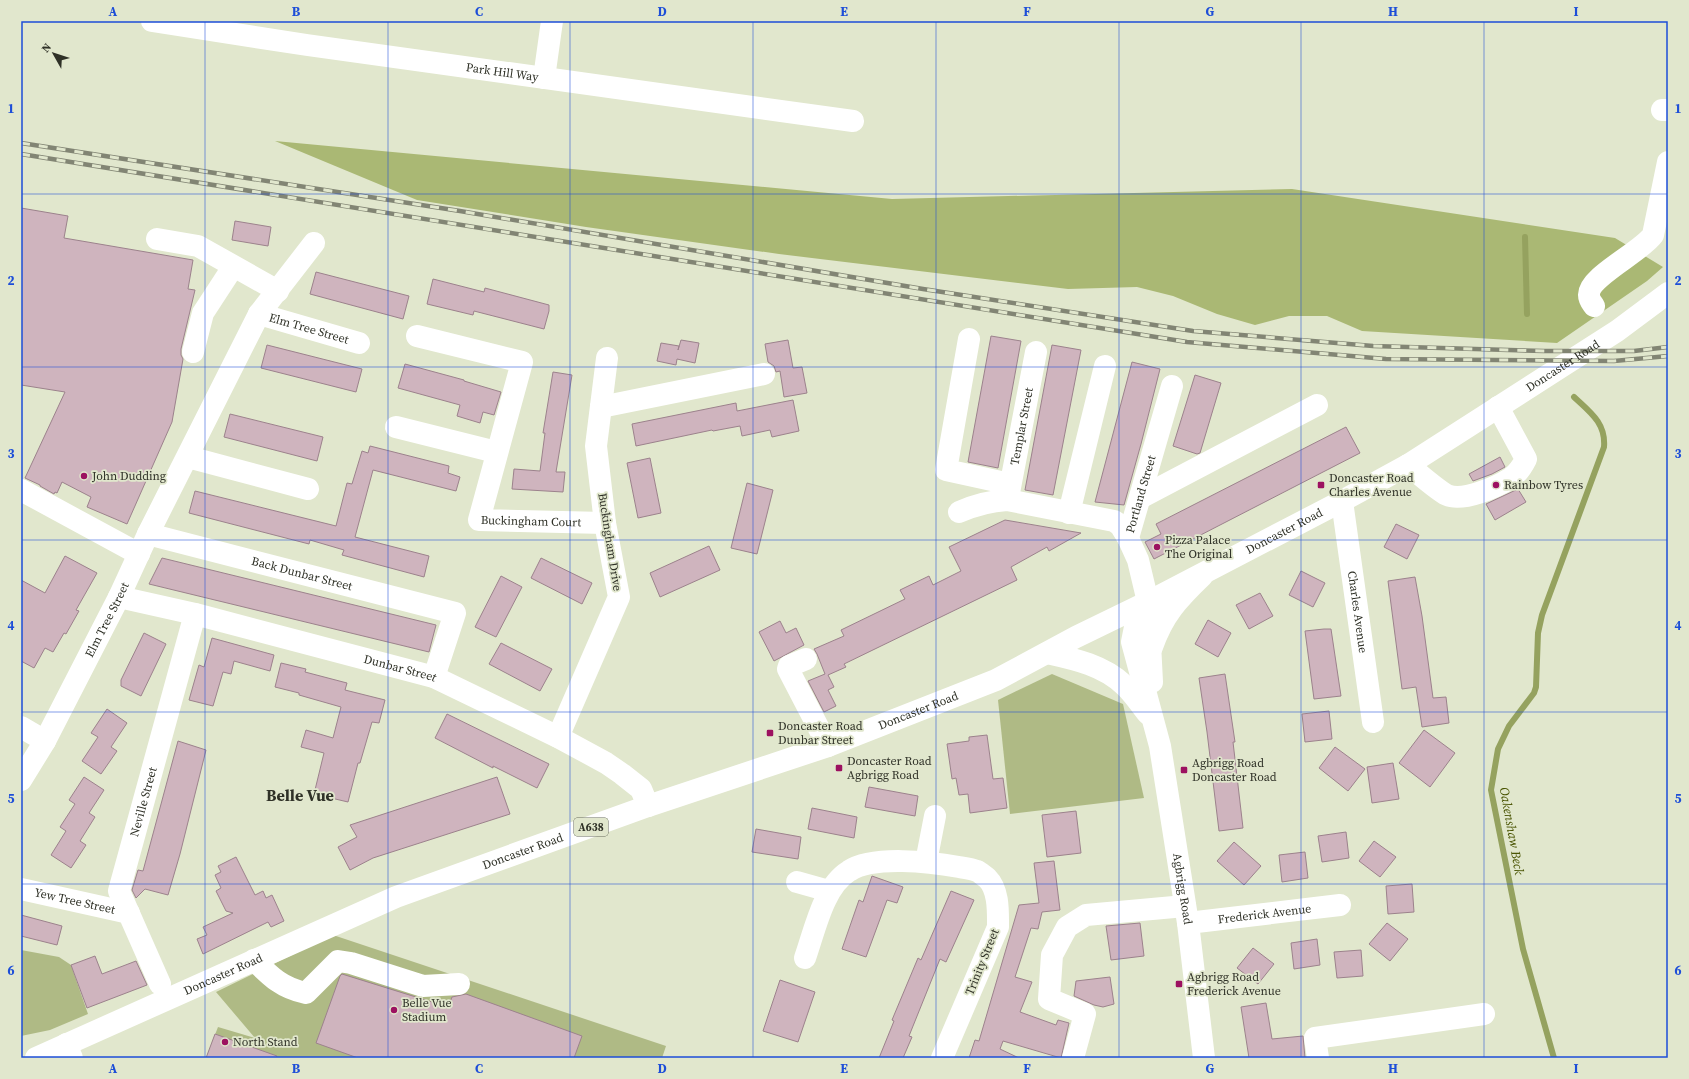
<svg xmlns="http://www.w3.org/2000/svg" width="1689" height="1079" viewBox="0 0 1689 1079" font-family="'Source Serif 4',serif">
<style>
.green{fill:#afba85}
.forest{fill:#aab874}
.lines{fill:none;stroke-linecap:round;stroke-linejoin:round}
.stream{stroke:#95a25f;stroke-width:6}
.building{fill:#cfb4be;stroke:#9c828c}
.minor{stroke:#fff;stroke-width:22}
.major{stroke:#fff;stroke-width:22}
.highway{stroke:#fff;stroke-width:22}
.rail-casing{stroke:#828574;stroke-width:4.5}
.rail{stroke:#e1e7cd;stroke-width:3;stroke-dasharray:9;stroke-linecap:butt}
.grid{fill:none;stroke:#1d4ed8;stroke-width:1;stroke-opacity:0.55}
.poi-dot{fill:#9c1160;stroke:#e1e7cd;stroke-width:1.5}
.labels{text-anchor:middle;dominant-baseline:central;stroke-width:3.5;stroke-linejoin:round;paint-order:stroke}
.shield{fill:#e1e7cd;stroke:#646859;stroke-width:1}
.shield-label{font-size:11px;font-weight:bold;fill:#2f3127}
.street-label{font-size:12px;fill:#2f3127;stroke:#e1e7cd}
.poi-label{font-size:12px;fill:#2f3127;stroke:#e1e7cd;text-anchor:start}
.water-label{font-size:13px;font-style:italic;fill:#4b5605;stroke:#e1e7cd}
.district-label{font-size:16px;font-weight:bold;fill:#2f3127;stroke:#e1e7cd}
.neatline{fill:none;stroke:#1d4ed8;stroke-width:1.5}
.grid-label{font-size:13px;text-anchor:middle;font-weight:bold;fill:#1d4ed8}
</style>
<rect width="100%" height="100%" fill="#e1e7cd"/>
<g class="green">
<path d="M1052,674l71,30 21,94 -134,16 -12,-114z"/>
<path d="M333,935l333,111 -4,12h-456l12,-31 37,11 -39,-46z"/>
<path d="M21,950l38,7 12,8 17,49 -38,16 -29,6z"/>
</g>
<path class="forest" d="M275,141l617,58 400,-10 323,49 48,29 -16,14 -90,62 -195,-12 -35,-15h-38l-34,9 -38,-11 -44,-18 -36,-9 -69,2 -289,-35 -193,-27 -169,-27z"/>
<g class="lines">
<g class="stream">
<path d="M1525,237l2,77"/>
<path d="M1554,1058l-31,-109 -32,-159 7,-41 11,-23 25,-33 2,-6 2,-54 4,-18 62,-168c2,-24 -14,-35 -30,-50"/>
</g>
</g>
<g class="building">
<path d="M21,208l47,8 -4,22 129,22 -5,29 7,1 -14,59v6l2,4 -11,63 -45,102 -40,-17 4,-10 -29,-15 -5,11 -2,-1 -1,2 -14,-8v-1l-15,-7 40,-86 -44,-7z"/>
<path d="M235,221l36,6 -3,19 -36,-6z"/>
<path d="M316,272l93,24 -6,23 -93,-25z"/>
<path d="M433,279l51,13 1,-4 64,17v6l-5,18 -70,-18 -1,4 -46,-11z"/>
<path d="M991,336l30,5 -23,127 -30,-6z"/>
<path d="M681,340l18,3 -4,20 -18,-4 -1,6 -19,-4 4,-18 18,3 -1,4z"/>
<path d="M788,340l5,28 9,-1 5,26 -23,4 -4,-26 -4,1 -2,-6 -6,-4 -3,-18z"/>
<path d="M267,345l95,24 -6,23 -95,-24z"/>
<path d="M1052,345l29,5 -28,145 -28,-5z"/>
<path d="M1132,362l28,7 -19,75 -17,61 -29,-3z"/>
<path d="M405,364l59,16v1l37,11 -7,23 -11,-3 -3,11 -23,-7 3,-11 -62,-17z"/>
<path d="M553,372l19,3 -16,97h9l-2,20 -51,-3 2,-20 26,2 5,-38h-2z"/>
<path d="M1195,375l26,8 -21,70 -3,1 -24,-8z"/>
<path d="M793,400l6,31 -27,6 -2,-7 -28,6 -2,-10 -27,5 -1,-1 -76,16 -4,-22 104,-21 1,8z"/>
<path d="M230,414l93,23 -6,24 -93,-24z"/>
<path d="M1346,427l14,26 -206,106 -9,-17 16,-8 -5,-10z"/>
<path d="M370,446l79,20 -1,7 12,4 -4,14 -83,-21 -18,67 74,19 -5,21 -82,-22 2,-5 -34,-10 -1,4 -120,-31 6,-22 141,35 11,-43 5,1 10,-33 6,2z"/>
<path d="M1500,457l5,10 -13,7 -19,7 -4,-7z"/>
<path d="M650,458l11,55 -23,5 -11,-55z"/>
<path d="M747,483l26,7 -16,64 -26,-6z"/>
<path d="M1518,489l8,13 -31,18 -9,-16z"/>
<path d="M1005,520l76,13 -32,18 -2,-4 -36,20 6,13 -173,84 2,3 -18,8 6,12 -6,3 8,16 -12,6 -16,-31 17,-7 -8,-20 -3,-5 30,-13 -3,-6 64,-31 -5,-9 29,-14 4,9 28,-14 -12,-24z"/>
<path d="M1396,524l23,11 -12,24 -23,-12z"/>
<path d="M709,546l11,24 -60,27 -10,-24z"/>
<path d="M65,556l32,17 -21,37 3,1 -13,23 -2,-1 -11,19 -8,-4 -11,20 -13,-7v-81l24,13z"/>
<path d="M162,558l274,67 -7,27 -280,-68z"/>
<path d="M541,558l51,25 -10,21 -51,-26z"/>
<path d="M1301,571l24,12 -12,24 -24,-12z"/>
<path d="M501,576l21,11 -26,50 -21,-10z"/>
<path d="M1415,577l7,39 11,82 13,-1 3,26 -27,4 -6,-40 -14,2 -14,-108z"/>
<path d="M1260,593l13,23 -24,13 -13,-24z"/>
<path d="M1208,620l23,13 -13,24 -23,-13z"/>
<path d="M780,621l6,12 10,-5 8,17 -30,16 -15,-29z"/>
<path d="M1324,629h7l10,67 -27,3 -9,-68z"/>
<path d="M144,633l22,11 -25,52 -20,-10v-6z"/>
<path d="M212,638l62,17 -4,16 -36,-10 -3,13 -8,-2 -10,34 -24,-6 10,-35 5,2z"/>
<path d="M501,643l51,26 -12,22 -51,-27z"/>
<path d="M281,663l25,6 -1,3 42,11 -2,7 40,10 -6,23 -7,-1 -12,41h-2l-10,39 -34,-8 10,-41 -23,-6 5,-17 27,8 8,-31 -42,-12v-2l-24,-6z"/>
<path d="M1225,674l10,68h-2l10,86 -24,3 -12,-99 -8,-54z"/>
<path d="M107,709l20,14 -16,24 6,4 -16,23 -19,-13 16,-24 -7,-4z"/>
<path d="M1329,711l3,28 -27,3 -3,-28z"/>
<path d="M447,714l102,50 -12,24 -44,-22v2l-58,-30z"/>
<path d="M1424,730l31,23 -25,34 -31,-24z"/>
<path d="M987,735l6,44 10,-1 4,30 -37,5 -2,-19 -9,1 -3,-17 -4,1 -5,-35 22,-3v-4z"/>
<path d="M178,741l28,9 -26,104 -12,41 -23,-6 -9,9 -4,-8 6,-20 5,1z"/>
<path d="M1335,747l30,22 -17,22 -29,-23z"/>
<path d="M1393,763l6,36 -27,4 -5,-36z"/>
<path d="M84,777l20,13 -15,23 6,4 -15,24 6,4 -15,23 -20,-13 15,-24 -6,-4 15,-23 -6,-4z"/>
<path d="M497,777l13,37 -137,44 -23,12 -12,-23 19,-10 -7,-12z"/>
<path d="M869,787l49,9 -3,20 -50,-9z"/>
<path d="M812,808l45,9 -3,21 -46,-9z"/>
<path d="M1076,811l5,42 -34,4 -5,-42z"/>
<path d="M756,829l45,8 -3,22 -46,-7z"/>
<path d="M1346,832l3,26 -27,4 -4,-26z"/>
<path d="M1374,841l22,16 -16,20 -21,-16z"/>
<path d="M1234,842l27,24 -17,19 -27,-24z"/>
<path d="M1305,852l3,26 -26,4 -3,-27z"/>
<path d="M236,857l19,38 8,-4 3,7 6,-3 12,26 -13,6 -3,-5 -65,32 -6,-15 10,-4 -4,-8 30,-14 -7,-2 -10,-20 5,-3 -6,-13 6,-3 -3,-6z"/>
<path d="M1054,861l6,49 -18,2 -4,17 -7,-1 -16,49 17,5 -12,30 36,13 2,-5 11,3 -8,35 -58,-17 -3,8 19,9h-50l6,-18 4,1 40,-136 20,-2 -5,-40z"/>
<path d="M872,876l31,11 -6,16 -10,-3 -21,57 -24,-8 17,-49 4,2z"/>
<path d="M1412,884l2,28 -26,2 -2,-28z"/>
<path d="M951,891l23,9 -28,62 -6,-3 -31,77 3,1 -9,21h-24l15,-37 -2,-1 26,-62 3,2z"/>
<path d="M21,915l41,11 -5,19 -36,-9z"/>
<path d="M1140,923l4,33 -33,4 -5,-34z"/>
<path d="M1387,923l21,16 -18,22 -21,-17z"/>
<path d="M1317,939l3,26 -26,4 -3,-26z"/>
<path d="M1253,948l21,16 -16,20 -21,-16z"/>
<path d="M1361,950l2,26 -26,2 -3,-26z"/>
<path d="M95,956l7,18 34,-13 11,24 -60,23 -16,-43z"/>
<path d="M342,974l106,33 4,-10 14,-3 116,42 -8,22h-216l-42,-15 24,-67z"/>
<path d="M1110,977l4,27 -11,3 -9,-2 -20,-9 2,-15z"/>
<path d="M780,980l35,12 -17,50 -35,-11z"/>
<path d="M1266,1003l6,36 31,-3 2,22h-56l-8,-51z"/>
<path d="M215,1034l62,22 -1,2h-70z"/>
</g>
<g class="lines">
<g class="minor">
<path id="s1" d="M152,21l155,24 546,76"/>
<path d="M544,78l8,-57"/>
<path d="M1662,110h6"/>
<path d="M157,239l41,7 80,45"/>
<path d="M1594,306c-2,-3 -5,-6 -5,-11 -1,-18 52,-43 64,-60l15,-73"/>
<path id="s2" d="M259,314l100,29"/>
<path id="s3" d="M417,336l105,26 -43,158 126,3"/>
<path d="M969,339l-23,131 64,14"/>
<path d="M193,352l10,-39 30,-46"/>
<path d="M601,407l163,-33"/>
<path d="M396,427l100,25"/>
<path d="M188,457l120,32"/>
<path d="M1408,465c9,7 29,25 39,30 16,7 50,-8 64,-17 7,-5 11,-11 15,-19l-28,-52"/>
<path d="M21,490l118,64"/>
<path id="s4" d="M1008,498l28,-146"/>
<path d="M1140,498l177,-93"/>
<path id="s5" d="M1342,501l31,221"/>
<path d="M959,512c16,-7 31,-11 48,-12l107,21 6,4 8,13"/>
<path d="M1069,513l36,-147"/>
<path id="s6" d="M148,534l307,79 -21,64"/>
<path id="s7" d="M119,597l76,17 239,63 124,60 48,26 16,11 19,15 7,17"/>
<path id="s8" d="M1148,602l-10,-42 -10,-22 44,-152"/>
<path d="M806,659l-17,7 -1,3 40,77"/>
<path d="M21,727l24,14"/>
<path d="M558,737l61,-140 -14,-74 -9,-77 11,-88"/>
<path id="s9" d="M21,780l24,-39 74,-144 29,-63 111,-220 55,-71"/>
<path d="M926,862l9,-46"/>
<path d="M797,882l32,9"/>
<path id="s10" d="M21,889l108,24"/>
<path id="s11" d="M1188,923l152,-18"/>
<path d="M805,958c10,-28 18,-71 44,-87 24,-16 82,-9 110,-4 6,1 13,2 18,4 3,1 7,5 10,7 12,12 11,33 11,49l-56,131"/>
<path d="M254,960c17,17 28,28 52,33l32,-32 13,2 72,23 36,-2"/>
<path id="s12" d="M160,984l-41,-93 76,-277"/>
<path d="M66,1044l6,14"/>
<path d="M1073,1058l12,-44 -36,-15 3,-44 15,-28 19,-12 99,-9"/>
<path d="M1318,1058l-3,-20 169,-24"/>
</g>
<g class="major">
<path id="s13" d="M1148,602l-12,20 -4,20 28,104 28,177 16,135"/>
<path d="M1148,604l4,78"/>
<path d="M1152,647c11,-32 26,-48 50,-71"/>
<path d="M1047,653c27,6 56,12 77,32 9,8 16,19 24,29"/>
</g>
<path class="highway" id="s14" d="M36,1058l360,-161 252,-91 180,-60 168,-66 80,-43 72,-35 194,-101 66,-36 209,-134 51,-38"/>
<defs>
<g id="rail">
<path d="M21,143l439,68 463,78 270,42 180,15 171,5h90l34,-4"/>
<path d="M21,154l1166,188 199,17 228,2 54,-5"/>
</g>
</defs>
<use href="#rail" class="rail-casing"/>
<use href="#rail" class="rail"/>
</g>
<path class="grid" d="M205,21v1037M388,21v1037M570,21v1037M753,21v1037M936,21v1037M1119,21v1037M1301,21v1037M1484,21v1037M21,194h1647M21,367h1647M21,540h1647M21,712h1647M21,884h1647"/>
<g class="poi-dot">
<circle cx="84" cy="476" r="4"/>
<rect x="1317" y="481" width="8" height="8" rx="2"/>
<circle cx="1496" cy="485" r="4"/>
<circle cx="1157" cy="547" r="4"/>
<rect x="766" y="729" width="8" height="8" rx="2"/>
<rect x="835" y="764" width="8" height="8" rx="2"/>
<rect x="1180" y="766" width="8" height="8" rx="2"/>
<rect x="1175" y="980" width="8" height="8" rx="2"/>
<circle cx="394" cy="1010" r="4"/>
<circle cx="225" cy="1042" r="4"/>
</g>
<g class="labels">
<rect class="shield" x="574" y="818" width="34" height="18" rx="3"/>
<g class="shield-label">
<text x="591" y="827">A638</text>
</g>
<g class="street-label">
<text stroke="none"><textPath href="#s1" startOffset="354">Park Hill Way</textPath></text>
<text stroke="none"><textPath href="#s2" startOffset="52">Elm Tree Street</textPath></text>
<text stroke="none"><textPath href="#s14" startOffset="1681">Doncaster Road</textPath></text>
<text stroke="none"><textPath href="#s4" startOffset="73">Templar Street</textPath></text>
<text stroke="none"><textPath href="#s8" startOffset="113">Portland Street</textPath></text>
<text stroke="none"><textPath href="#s3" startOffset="324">Buckingham Court</textPath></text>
<text stroke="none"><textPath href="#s14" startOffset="1357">Doncaster Road</textPath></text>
<text transform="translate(610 542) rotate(81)">Buckingham Drive</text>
<text stroke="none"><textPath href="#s6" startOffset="159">Back Dunbar Street</textPath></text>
<text stroke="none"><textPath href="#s5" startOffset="112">Charles Avenue</textPath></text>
<text stroke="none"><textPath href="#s9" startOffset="182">Elm Tree Street</textPath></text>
<text stroke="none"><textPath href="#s7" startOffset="290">Dunbar Street</textPath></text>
<text stroke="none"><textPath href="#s14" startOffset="949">Doncaster Road</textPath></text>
<text stroke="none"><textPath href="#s12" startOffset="194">Neville Street</textPath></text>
<text stroke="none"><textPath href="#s14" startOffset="529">Doncaster Road</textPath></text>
<text stroke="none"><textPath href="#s13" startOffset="296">Agbrigg Road</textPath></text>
<text stroke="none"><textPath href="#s10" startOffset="55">Yew Tree Street</textPath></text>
<text stroke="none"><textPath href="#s11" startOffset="77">Frederick Avenue</textPath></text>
<text transform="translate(982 962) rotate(-68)">Trinity Street</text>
<text stroke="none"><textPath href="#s14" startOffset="205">Doncaster Road</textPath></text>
</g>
<g class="poi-label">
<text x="92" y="476">John Dudding</text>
<text x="1329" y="478">Doncaster Road<tspan x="1329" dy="14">Charles Avenue</tspan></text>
<text x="1504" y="485">Rainbow Tyres</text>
<text x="1165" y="540">Pizza Palace<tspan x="1165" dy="14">The Original</tspan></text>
<text x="778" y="726">Doncaster Road<tspan x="778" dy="14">Dunbar Street</tspan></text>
<text x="847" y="761">Doncaster Road<tspan x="847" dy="14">Agbrigg Road</tspan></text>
<text x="1192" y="763">Agbrigg Road<tspan x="1192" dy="14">Doncaster Road</tspan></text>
<text x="1187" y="977">Agbrigg Road<tspan x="1187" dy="14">Frederick Avenue</tspan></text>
<text x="402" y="1003">Belle Vue<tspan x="402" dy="14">Stadium</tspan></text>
<text x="233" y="1042">North Stand</text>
</g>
<g class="water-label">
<text transform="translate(1512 831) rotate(80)">Oakenshaw Beck</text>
</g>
<g class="district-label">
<text x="300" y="795">Belle Vue</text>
</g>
</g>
<rect width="1689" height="1079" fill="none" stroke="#e1e7cd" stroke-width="44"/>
<g transform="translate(54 54) rotate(309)" stroke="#e1e7cd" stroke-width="3" paint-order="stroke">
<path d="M0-3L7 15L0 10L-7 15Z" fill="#2f3127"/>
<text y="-6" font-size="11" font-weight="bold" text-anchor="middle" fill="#2f3127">N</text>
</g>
<rect x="22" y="22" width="1645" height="1035" class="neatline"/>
<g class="grid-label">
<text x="113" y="16">A</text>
<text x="296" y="16">B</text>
<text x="479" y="16">C</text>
<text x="662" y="16">D</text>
<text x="844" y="16">E</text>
<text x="1027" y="16">F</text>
<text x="1210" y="16">G</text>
<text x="1393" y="16">H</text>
<text x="1576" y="16">I</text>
<text x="11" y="113">1</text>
<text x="1678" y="113">1</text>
<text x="11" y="285">2</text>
<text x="1678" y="285">2</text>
<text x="11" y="458">3</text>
<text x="1678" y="458">3</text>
<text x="11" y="630">4</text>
<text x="1678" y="630">4</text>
<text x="11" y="803">5</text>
<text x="1678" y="803">5</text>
<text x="11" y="975">6</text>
<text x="1678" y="975">6</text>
<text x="113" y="1073">A</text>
<text x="296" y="1073">B</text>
<text x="479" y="1073">C</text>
<text x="662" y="1073">D</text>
<text x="844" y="1073">E</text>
<text x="1027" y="1073">F</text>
<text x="1210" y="1073">G</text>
<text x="1393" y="1073">H</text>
<text x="1576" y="1073">I</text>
</g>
</svg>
